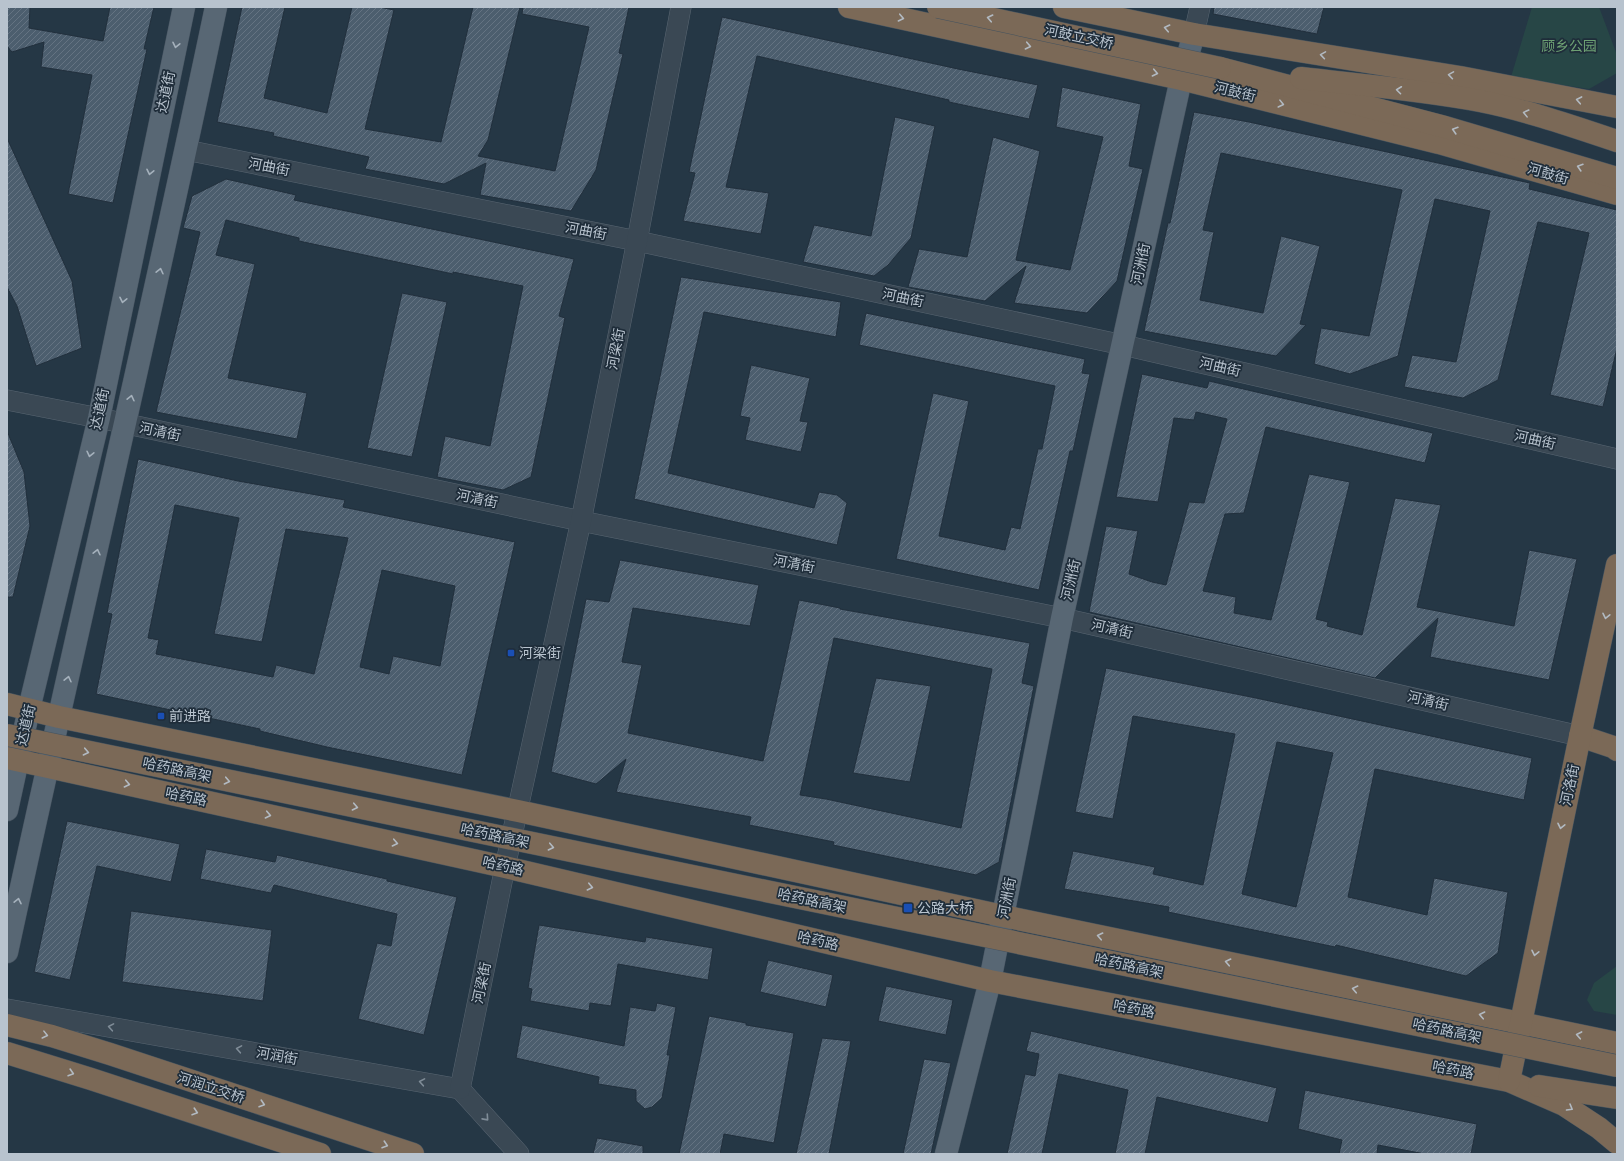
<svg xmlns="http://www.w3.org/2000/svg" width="1624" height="1161" viewBox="0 0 1624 1161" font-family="'Varela Round','Noto Sans SC',sans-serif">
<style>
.green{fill:#274646}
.building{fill:url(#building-hatch);stroke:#212f3c;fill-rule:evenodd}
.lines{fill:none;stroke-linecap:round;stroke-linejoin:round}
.minor-casing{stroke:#596672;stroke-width:21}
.major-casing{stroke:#475461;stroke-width:23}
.highway-casing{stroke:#45535f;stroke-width:23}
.minor{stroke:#3a4854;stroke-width:20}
.major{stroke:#586774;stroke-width:22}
.highway{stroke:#7b6957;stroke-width:22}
.highway-bridge-casing{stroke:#45535f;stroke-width:23;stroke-linecap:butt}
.highway-bridge{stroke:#7b6957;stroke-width:22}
.oneway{stroke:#b2bac2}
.oneway2{stroke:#a5b1bc}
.oneway3{stroke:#7f8c97}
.transit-dot{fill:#1a4fb4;stroke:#1f2d3a;stroke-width:1.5}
.labels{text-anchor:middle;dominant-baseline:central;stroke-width:3.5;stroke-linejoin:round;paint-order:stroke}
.street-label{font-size:14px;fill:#b8c3ce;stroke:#1f2d3a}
.park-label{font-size:14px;fill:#6da073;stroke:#1f2d3a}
.poi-label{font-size:14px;fill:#b8c3ce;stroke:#1f2d3a;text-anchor:start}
</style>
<defs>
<pattern id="building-hatch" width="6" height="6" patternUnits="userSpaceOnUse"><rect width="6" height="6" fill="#4c5e6e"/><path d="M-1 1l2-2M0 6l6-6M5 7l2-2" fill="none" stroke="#647382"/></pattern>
</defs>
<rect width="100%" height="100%" fill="#253745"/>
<g class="green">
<path d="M1532,7h67l18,48v18l-28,16 -78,-12z"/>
<path d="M1617,966v49l-23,-4 -7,-11 7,-17z"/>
</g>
<g class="building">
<path d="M7,7h23l-1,21 74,13 7,-34h44l-10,42h3l-34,154 -45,-9 24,-119 -51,-8 3,-25 -32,10 -5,-6z"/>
<path d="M242,7h43l-21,91 63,15 25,-106h27l15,3 -29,119 76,13 32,-135h47l-32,133 -10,16 77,15 34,-144 -67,-13 1,-7h106l-10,46 4,1 -27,116 -25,41 -91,-16 6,-32 -42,21 -79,-15 4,-12 -96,-21 1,-3 -57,-11z"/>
<path d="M1214,7h110l-7,27 -104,-20z"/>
<path d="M722,17l236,52 80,16 -9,34 -80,-17v-2l-192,-44 -31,131 43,6 -8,41 -78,-13 12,-48 -6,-1z"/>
<path d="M1062,87l79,17 -12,62 14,3 -26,112 -30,32 -73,-10 12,-37 -41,35 -77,-14 11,-38 48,8 26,-120 47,14 -24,109 54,10 33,-133 -47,-10z"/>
<path d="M1194,112l55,10 281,61 -1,6 88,21v138l-14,59 -53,-12 39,-162 -51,-11 -40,158 -35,18 -59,-11 8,-32 44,7 34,-151 -55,-12 -37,157 -48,18 -36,-10 7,-36 48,8 33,-146 -181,-37 -18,77 11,2 -14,68 63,13 18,-77 39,10 -20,78 6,1 -30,31 -132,-25 24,-108h2z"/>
<path d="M895,117l40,9 -24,112 -23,27 -14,11 -71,-14 11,-37 57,11z"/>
<path d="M7,138l65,143 10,67 -46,18 -19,-60 -10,-19z"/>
<path d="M226,179l70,16 -2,5 280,59 -15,57 6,2 -34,159 -28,13 -66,-13 8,-41 45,10 33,-160 -70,-14v2l-154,-33v-3l-73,-18 -10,35 39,9 -27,114 79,15 -10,46 -141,-27 44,-180 -17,-4 9,-32z"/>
<path d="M681,277l160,25 -5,35 -132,-25 -36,161 146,35 5,-16 18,3 10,8 -10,42 -203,-46z"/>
<path d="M402,293l45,9 -35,155 -45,-9z"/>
<path d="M866,313l219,46 -3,14 8,1 -17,77h-3l-31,139 -143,-31 37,-166 36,8 -30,135 66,14 6,-23 9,2 18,-80h4l13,-63 -196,-41z"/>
<path d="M751,365l59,13 -10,43 8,1 -7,30 -56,-12 5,-22 -10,-2z"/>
<path d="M1142,374l65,14 2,-7 224,52 -8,30 -159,-36 -22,86 -19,1 -22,77 33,6 -2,16 37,7 38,-146 41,8 -34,137 12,3 -1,4 35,9 33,-137 46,7 -24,102 97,19 15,-76 48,9 -28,121 -119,-23 8,-39 -63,60 -286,-66 17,-86 32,5 -9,43 23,8 14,3 23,-83 15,1 23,-84 -31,-7 -2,8 -20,-2 -16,84 -42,-5z"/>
<path d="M7,431l17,41 6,54 -17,71h-6z"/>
<path d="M138,459l100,22 107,19 -2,7 172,35 -53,233 -135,-28 -67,-16v-2l-164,-35 16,-80 -5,-1zM175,505l64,13 -25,116 48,8 24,-113 62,9 -34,136 -38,-9 -3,12 -117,-23 3,-14 -11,-2zM382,570l73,16 -15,80 -47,-10 -4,18 -29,-7z"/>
<path d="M620,560l139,25 -9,41 -117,-18 -11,54 20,3 -14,68 135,28 36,-161 41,8v1l190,34 -8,40 12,3 -35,176 -23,13 -143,-30 1,-3 -85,-17 2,-8 -135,-25 10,-33 -30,25 -45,-12 35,-173 23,3zM834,638l158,31 -31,159 -135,-29 -26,-4z"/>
<path d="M1106,668l150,30 276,60 -8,42 -149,-31 -27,128 79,18 7,-37 74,14 -10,61 -32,23 -130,-31 -1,2 -167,-35 1,-5 -105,-18 9,-38 82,16 -2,7 50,11 32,-151 -102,-18 -20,103 -38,-7zM1277,742l56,11 -37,154 -54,-13z"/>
<path d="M876,678l55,8 -21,96 -57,-9z"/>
<path d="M67,821l113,23 -9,38 -74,-16 -27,114 -36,-8z"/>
<path d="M206,849l69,13 2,-7 110,24v2l70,16 -33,138 -66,-16 19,-76 14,3 6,-32 -123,-29 -3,8 -71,-14z"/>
<path d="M131,911l141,19 -9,71 -141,-19z"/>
<path d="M539,925l106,17 1,-5 67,11 -5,32 -90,-16 -7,42 -21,-3 -1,8 -59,-10 2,-12 -4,-1z"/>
<path d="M768,960l65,15 -7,32 -66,-15z"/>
<path d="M886,986l67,14 -7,35 -68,-14z"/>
<path d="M657,1003l19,4 -9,48h3l-8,43 -10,9 -7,2 -9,-8v-11l-38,-6 1,-7 -83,-19 6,-33 102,21 6,-39 25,4z"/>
<path d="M709,1016l37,7v2l48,8 -20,110 -50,-9 -4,20h-41z"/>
<path d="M1031,1031l246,57 -9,35 -111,-26 -12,57h-30l13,-64 -69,-16 -17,80h-35l18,-80 10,2 4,-22 -13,-3z"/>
<path d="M822,1038l29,3 -22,113h-33z"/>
<path d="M924,1059l27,4 -20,91h-28z"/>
<path d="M1305,1090l172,34 -6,30h-46l-47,-9 -1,9h-38l3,-14 -44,-11z"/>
<path d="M597,1138l46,8v8h-50z"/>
</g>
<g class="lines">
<defs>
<g id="minor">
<path d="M1194,34l6,-27"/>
<path d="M186,150l451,91 486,104 494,114"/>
<path d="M7,400l92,18 482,103 481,97 518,118"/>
<path d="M7,1009l453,80 59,65"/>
<path d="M460,1089l45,-222 76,-346 56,-280 44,-234"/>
</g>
<g id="major">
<path d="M7,810l22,-101 70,-291 85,-411"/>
<path d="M7,952c68,-315 143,-629 209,-945"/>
<path d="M946,1154l44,-173 72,-363 119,-539 13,-45"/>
</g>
<g id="highway">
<path d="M849,7l332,72 258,64 178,51"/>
<path d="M1064,7l130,27 266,43 157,30"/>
<path d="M1220,68l225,59 172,51"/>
<path d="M1301,78c60,7 120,12 179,23 46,9 92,25 137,40"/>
<path d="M7,704l52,13 459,94 485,105 614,127"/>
<path d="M1580,736l33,11 4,3"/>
<path d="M7,758l498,109 485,114 519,100 55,24 35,23 18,15"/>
<path d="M7,1025l45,11 58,18 303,100"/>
<path d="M7,1053l84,26 229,75"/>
<path d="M1509,1081l71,-345 37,-171"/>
<path d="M1539,1086l78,12"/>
</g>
</defs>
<use href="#minor" class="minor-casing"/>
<use href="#major" class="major-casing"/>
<use href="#highway" class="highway-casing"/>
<use href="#minor" class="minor"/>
<use href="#major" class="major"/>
<use href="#highway" class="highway"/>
<defs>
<g id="highway-bridge">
<path d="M938,7l282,61"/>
<path d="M7,735l1610,331"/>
</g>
</defs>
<use href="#highway-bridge" class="highway-bridge-casing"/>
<use href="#highway-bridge" class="highway-bridge"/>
</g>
<defs><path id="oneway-chevron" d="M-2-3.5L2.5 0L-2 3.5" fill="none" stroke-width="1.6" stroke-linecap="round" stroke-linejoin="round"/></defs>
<g class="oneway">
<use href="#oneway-chevron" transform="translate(901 18) rotate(12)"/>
<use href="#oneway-chevron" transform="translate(990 18) rotate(-168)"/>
<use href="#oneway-chevron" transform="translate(1167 28) rotate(-168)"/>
<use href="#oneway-chevron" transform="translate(1028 46) rotate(12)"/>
<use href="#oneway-chevron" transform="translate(1323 55) rotate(-171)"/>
<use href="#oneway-chevron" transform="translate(1155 73) rotate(12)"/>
<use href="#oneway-chevron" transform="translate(1451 75) rotate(-171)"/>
<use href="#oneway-chevron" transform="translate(1399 90) rotate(-173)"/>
<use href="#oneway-chevron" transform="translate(1579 100) rotate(-169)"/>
<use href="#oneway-chevron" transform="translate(1281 104) rotate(14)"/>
<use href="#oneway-chevron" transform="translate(1526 113) rotate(-166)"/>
<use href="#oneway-chevron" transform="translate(1455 130) rotate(-163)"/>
<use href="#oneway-chevron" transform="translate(1580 167) rotate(-163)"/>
<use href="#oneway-chevron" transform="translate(1606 616) rotate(102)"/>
<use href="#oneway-chevron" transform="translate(86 752) rotate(12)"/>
<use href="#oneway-chevron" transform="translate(227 781) rotate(12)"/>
<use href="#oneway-chevron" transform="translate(127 784) rotate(12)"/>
<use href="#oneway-chevron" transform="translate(355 807) rotate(12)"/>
<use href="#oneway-chevron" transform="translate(268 815) rotate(12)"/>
<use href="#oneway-chevron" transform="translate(1561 826) rotate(102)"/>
<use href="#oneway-chevron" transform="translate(395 843) rotate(12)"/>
<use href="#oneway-chevron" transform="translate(551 847) rotate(12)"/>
<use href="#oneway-chevron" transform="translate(590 887) rotate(13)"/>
<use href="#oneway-chevron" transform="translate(1100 936) rotate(-168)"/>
<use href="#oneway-chevron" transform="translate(1535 953) rotate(102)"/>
<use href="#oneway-chevron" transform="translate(1228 962) rotate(-168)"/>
<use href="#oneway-chevron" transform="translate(1355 989) rotate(-168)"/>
<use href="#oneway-chevron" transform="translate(1482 1015) rotate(-168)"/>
<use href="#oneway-chevron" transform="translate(45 1035) rotate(14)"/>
<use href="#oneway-chevron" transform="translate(1579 1035) rotate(-169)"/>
<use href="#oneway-chevron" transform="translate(71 1073) rotate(17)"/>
<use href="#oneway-chevron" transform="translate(262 1104) rotate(18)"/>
<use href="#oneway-chevron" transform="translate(1570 1108) rotate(30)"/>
<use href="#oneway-chevron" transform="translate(195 1112) rotate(18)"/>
<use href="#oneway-chevron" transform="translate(385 1145) rotate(18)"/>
</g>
<g class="oneway2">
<use href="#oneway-chevron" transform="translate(176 45) rotate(102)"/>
<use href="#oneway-chevron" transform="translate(150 172) rotate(102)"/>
<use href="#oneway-chevron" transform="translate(160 271) rotate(-77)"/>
<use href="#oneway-chevron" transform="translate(123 300) rotate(102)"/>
<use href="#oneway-chevron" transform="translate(131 398) rotate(-77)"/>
<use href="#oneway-chevron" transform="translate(90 454) rotate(103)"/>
<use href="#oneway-chevron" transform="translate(97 552) rotate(-77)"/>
<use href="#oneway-chevron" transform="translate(68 679) rotate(-77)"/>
<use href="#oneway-chevron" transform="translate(18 901) rotate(-78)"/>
</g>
<g class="oneway3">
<use href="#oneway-chevron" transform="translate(111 1027) rotate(-170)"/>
<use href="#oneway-chevron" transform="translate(239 1049) rotate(-170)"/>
<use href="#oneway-chevron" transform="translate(422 1082) rotate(-170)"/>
<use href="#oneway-chevron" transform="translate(486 1118) rotate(48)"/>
</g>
<g class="transit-dot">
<rect x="507" y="649" width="8" height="8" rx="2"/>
<rect x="157" y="712" width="8" height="8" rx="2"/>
<rect x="903" y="903" width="10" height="10" rx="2"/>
</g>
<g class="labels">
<g class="street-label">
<text transform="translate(1079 37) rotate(12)">河鼓立交桥</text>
<text transform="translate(166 92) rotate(-78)">达道街</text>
<text transform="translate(1235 92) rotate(14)">河鼓街</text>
<text transform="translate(269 167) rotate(11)">河曲街</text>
<text transform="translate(1548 174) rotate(16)">河鼓街</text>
<text transform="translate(586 231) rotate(11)">河曲街</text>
<text transform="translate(1141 264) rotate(-78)">河洲街</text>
<text transform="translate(903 298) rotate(12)">河曲街</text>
<text transform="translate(616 349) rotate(-79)">河梁街</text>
<text transform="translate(1220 367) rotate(13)">河曲街</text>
<text transform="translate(100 409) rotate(-78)">达道街</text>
<text transform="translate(160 432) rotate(12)">河清街</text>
<text transform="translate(1535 440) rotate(13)">河曲街</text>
<text transform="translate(477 499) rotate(12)">河清街</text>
<text transform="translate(794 564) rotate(11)">河清街</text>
<text transform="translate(1071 580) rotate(-77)">河洲街</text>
<text transform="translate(1112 629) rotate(13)">河清街</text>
<text transform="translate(1428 701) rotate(13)">河清街</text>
<text transform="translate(26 725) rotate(-77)">达道街</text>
<text transform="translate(177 770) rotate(12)">哈药路高架</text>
<text transform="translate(1570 785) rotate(-78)">河洛街</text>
<text transform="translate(186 797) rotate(12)">哈药路</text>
<text transform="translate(495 836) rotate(12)">哈药路高架</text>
<text transform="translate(503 866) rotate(13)">哈药路</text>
<text transform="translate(1007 898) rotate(-79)">河洲街</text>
<text transform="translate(812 901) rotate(12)">哈药路高架</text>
<text transform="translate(818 941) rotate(13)">哈药路</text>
<text transform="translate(1129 966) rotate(12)">哈药路高架</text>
<text transform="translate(482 983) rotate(-78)">河梁街</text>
<text transform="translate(1134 1009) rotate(11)">哈药路</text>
<text transform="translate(1447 1031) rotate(12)">哈药路高架</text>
<text transform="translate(277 1056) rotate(10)">河润街</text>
<text transform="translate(1453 1070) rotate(11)">哈药路</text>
<text transform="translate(211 1088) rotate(18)">河润立交桥</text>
</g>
<g class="park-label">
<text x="1569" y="46">顾乡公园</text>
</g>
<g class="poi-label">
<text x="519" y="653">河梁街</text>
<text x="169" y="716">前进路</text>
<text x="917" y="908">公路大桥</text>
</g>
</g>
<rect width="1624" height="1161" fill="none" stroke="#b8c3ce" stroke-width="16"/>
</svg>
